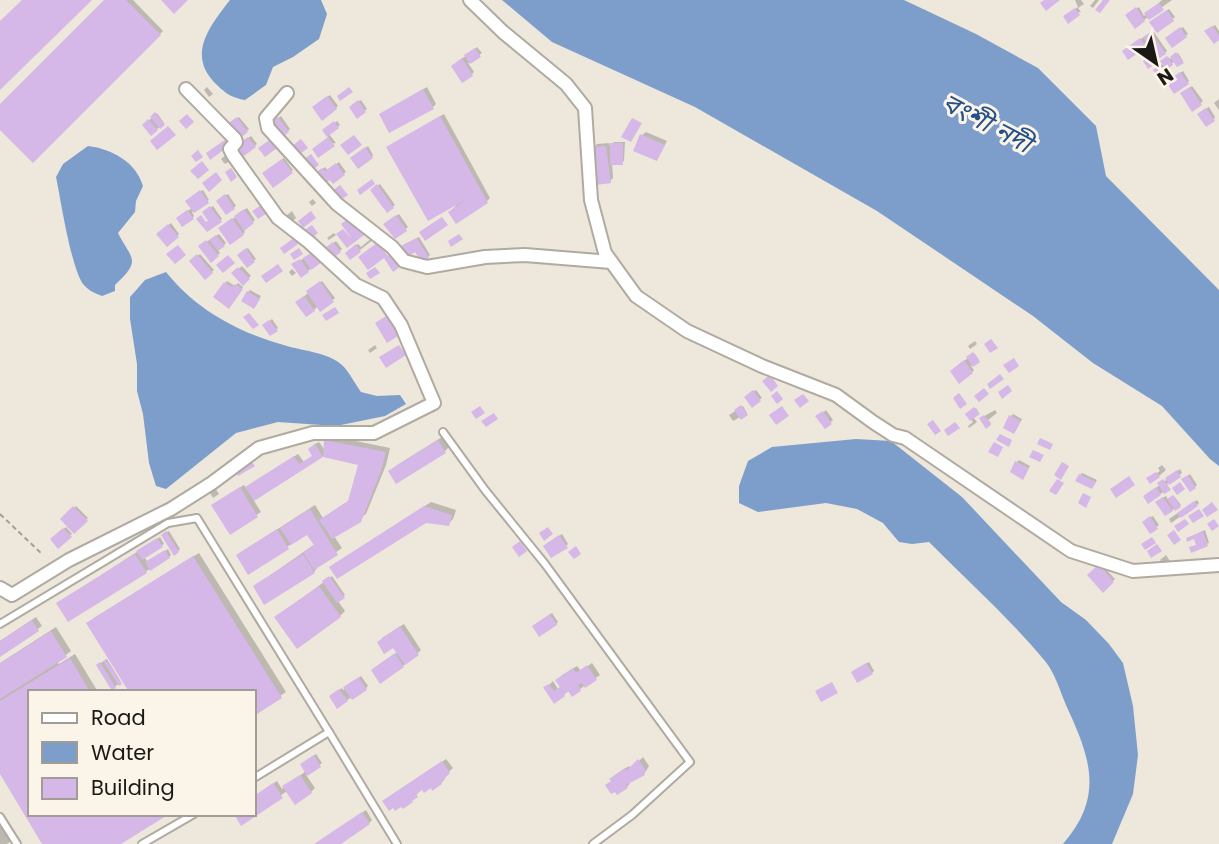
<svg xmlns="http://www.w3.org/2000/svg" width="1219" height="844" viewBox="0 0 1219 844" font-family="Poppins,'Noto Sans Bengali',sans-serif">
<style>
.water{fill:#7d9eca}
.shadow{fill:#0003}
.building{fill:#d5b7e8}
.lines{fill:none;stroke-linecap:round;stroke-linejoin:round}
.lane-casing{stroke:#b0aba1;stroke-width:10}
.street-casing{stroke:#b0aba1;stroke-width:16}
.path{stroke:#a39e96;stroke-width:2;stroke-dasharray:5 3.5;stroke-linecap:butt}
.lane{stroke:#fff;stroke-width:6}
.street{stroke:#fff;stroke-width:12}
.labels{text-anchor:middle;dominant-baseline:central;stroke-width:6;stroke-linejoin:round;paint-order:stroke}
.water-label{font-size:26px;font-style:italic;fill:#245088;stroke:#faf4e9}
</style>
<rect width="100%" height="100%" fill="#ede7dc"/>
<g class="water">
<path d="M230,0h91l6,14 -8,25 -26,18 -20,10 -7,18 -21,15c-12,-2 -19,-6 -28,-15 -31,-29 -8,-58 13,-85z"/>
<path d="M502,0h402l72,34 62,34 58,58 10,50 113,114v176l-9,-7 -48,-53 -69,-43 -60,-47 -156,-105 -182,-104 -143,-65z"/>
<path d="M88,146c24,3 48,16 55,40l-7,15 -1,11 -17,21c14,27 24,27 -3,52v6l-13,5c-8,-3 -14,-6 -19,-12 -12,-17 -22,-83 -27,-107l7,-13z"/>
<path d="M166,272c31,39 74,61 121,74 17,5 43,7 56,20 7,7 12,18 18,26l16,4 23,-1 6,9 -21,12 -49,10 -58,-4 -42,11 -70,56 -10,-3 -7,-23 -6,-49 -6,-23v-27l-7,-45v-22l15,-17z"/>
<path d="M856,439l35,2 71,56 99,105 25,18 23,24 14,19 10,43 5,49 -5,39 -21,50h-49c42,-48 27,-87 3,-139 -6,-14 -11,-32 -21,-44 -35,-42 -77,-80 -116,-119l-17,2 -13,-2 -16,-19 -26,-14 -31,-6 -68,9 -19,-9v-17l9,-25 24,-14z"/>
</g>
<g class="shadow">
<path d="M107,0h26l30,31 -130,130 -33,-33v-21z"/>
<path d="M1075,0h6l3,4 -6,4 3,4 -14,3 11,-8z"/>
<path d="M1095,0h4l-6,8 -3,-2z"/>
<path d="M1162,0h10l-28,20 -17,-5 12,-8 5,9z"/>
<path d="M1169,9l6,8 -18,14 -4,-11z"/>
<path d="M1215,25l4,6v7l-10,-9z"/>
<path d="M1183,27l5,7 -16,11 -3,-9z"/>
<path d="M1153,31l14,20 -10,9 -10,-1 9,-6 -7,-11 -4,4 -19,3z"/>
<path d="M477,47l5,6 -14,10 6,9 -2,2 -17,-10z"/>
<path d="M1178,53l5,8 -5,4 -3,-4 -9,7 3,5 -2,2 -10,-7 7,-5 -1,-3 5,-3 2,2z"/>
<path d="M1183,71l6,10 -2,2 -17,-3z"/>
<path d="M1192,86l11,15 -10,8 -9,-17z"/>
<path d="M207,87l6,7 -4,3 -5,-7z"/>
<path d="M427,87l9,17 -3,3 -52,7z"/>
<path d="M330,95l8,11 -2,2 -20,-3z"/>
<path d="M1219,99v11l-5,-7z"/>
<path d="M361,100l6,9 -9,7 -7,-9z"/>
<path d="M1209,107l6,10 -1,2 -13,-7z"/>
<path d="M157,113l7,10 -13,11 -7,-9z"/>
<path d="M444,114l46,84 -3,3 -37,11 8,-9 -70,-56z"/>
<path d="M281,116l9,13 -8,7 -10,-13z"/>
<path d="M239,117l10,12 -11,9 -9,-13z"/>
<path d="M337,121l3,4 -11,9 7,9 -20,4 13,-9 -5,-7z"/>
<path d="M646,132l21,9 -10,18 -15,-24z"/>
<path d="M251,136l6,8 -17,13 -4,-10z"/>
<path d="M614,142h11l-1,19 -12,2 1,15 -3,3 -16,-33 3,-4 12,-1 1,3z"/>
<path d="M368,146l5,9 -1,2 -18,-1z"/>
<path d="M226,155l4,6 -5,3 -4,-5z"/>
<path d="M284,158l9,12 -20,15 -7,-14z"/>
<path d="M339,162l7,10 -13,10 -3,-4 -14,-4 9,-7 3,4z"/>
<path d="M380,184l15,21 -8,6 -15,-21z"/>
<path d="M203,190l6,10 -17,12 2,4 -2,2 -12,-2 12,-8 -3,-9z"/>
<path d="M228,194l8,12 -9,7 -7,-14z"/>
<path d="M313,199l3,4 -4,3 -3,-4z"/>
<path d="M213,206l9,13 -2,2h-10l-4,-10z"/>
<path d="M247,208l8,12 -12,9 2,3 -2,2 -21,-7z"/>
<path d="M292,211l4,7 -6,5 -5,-6z"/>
<path d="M399,214l9,13 -13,10 -7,-15z"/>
<path d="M171,223l8,11 -12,10 -9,-10z"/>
<path d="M334,233l2,2 -7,5 -2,-2z"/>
<path d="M219,234l7,9 -8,7 2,3 -8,7 -12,-14z"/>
<path d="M373,237l1,2 -24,19 -3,-5 11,-9 3,3z"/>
<path d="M419,237l11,18 -2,2 -25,-12z"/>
<path d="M336,241l6,8 -8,7 -6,-8z"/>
<path d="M248,248l8,11 -9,7 -6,-13z"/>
<path d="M200,254l14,16 -9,7 -13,-16z"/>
<path d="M307,256l4,12 -3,3 -14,-6z"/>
<path d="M242,266l9,10 -8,7 -9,-10z"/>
<path d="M292,269l4,4 -4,3 -3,-4z"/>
<path d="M227,281l8,5 3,-3 5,4 -12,17 -16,-7z"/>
<path d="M322,281l13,17 -15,11 -2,-3 -4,4 -14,-10z"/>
<path d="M250,290l11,6 -5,9 -8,-13z"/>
<path d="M272,319l6,9 -7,6 -6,-9z"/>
<path d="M975,341l2,3 -7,5 -2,-3z"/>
<path d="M375,345l2,3 -7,5 -2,-3z"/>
<path d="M974,353l5,7 -8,6 3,4 -2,2 -18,-3z"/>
<path d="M756,390l6,8 -10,7 -4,-10z"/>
<path d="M743,406l4,7 -14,8 -4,-6z"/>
<path d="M976,408l3,5 -6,4 4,5 -8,6 -1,-2 5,-4 -6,-8z"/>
<path d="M826,410l7,10 -8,7 -7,-10z"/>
<path d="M995,410l2,3 -9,7 3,3 -4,3 -6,-8z"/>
<path d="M1013,414l9,5 -6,11 -5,-14z"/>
<path d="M331,436l59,12 -4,17 -20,49 -32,22 8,12 -26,18 1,2 -3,4 -59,14 60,-42 -7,-11 -59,39 -7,-20 73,-47 8,13 28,-19 9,-36 -37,-7 -70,43 8,13 -31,20 -13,-30 27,-17 2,3 52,-34 6,8 10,-7 -1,-10 6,-3 7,10v-11z"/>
<path d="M442,437l4,7 3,-2 6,9 -2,2 -4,-6 -4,4 -51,16z"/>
<path d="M1019,460l11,6 -5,9 -8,-13z"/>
<path d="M1162,465l4,5 -7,6 -10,3 11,-8 -2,-3z"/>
<path d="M1180,469l2,4 -15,11 2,5 -9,5 -13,1z"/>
<path d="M1082,473l15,7 -3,5 -14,-10z"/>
<path d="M1190,474l7,11 -6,5 -7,-11z"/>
<path d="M215,488l4,6 -6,4 -4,-7z"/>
<path d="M1166,496l2,4 6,-4 7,9 -9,5 -13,-10z"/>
<path d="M1197,500l2,3 -2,2 -26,18 -2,-4z"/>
<path d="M431,502l25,8 -3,9 -5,5 -22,-3 -89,42z"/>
<path d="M76,506l12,12 -14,13 -11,-12z"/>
<path d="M1153,516l6,9 -9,7 -4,-12z"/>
<path d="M66,527l6,7 -14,12 -6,-7z"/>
<path d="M1205,530l4,13 -18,5 7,-4 -2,-7 -8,1z"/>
<path d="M169,531l11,18 -2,2 -13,-18z"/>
<path d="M562,534l6,10 -2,2 -19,-2z"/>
<path d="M160,537l4,7 -20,13 4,5 20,-13 3,6 -2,2 -24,15 -87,31z"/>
<path d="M199,553l87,139 -32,22v-22l-160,-74z"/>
<path d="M1166,555l4,6 -6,5 -4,-6z"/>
<path d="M1101,564l14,15 -12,11z"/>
<path d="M332,576l13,19 -7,6 7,10 -5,5 -58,-3z"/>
<path d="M552,613l6,9 -2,2h-20z"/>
<path d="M36,617l6,9 -42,29v-14z"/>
<path d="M404,624l17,26 -18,16h-26l21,-14 -16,-14z"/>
<path d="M56,627l15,24 -14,11 2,2 16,-10 23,38h-68v122h136l-49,30h-72l-45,-74v-107z"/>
<path d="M107,659l14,23 -9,7 -14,-24z"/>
<path d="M869,662l5,9 -2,2 -17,-3z"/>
<path d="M592,663l8,12 -20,14 -10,1 -15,11 -9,-13 7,-7 5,8 4,-3 -1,-10 16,-10 4,5z"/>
<path d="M361,676l7,10 -2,2 -19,12 -14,-6 9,-6 1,2z"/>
<path d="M316,754l6,9 -16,12 9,13 -4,4 -16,11 -8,-12 -33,23v-17l23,-16 5,8 24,-18 -2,-8z"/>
<path d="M643,757l6,9 -5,8 -15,7 1,2 -3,4 -14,-6 2,-6 14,-9 2,3z"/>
<path d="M446,759l7,9 -10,9 2,2 -4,4 -18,5 -8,8 -22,10 -5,-8z"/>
<path d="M366,810l6,10 -3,3 -32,21h-21z"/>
<path d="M0,825l11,16 -4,3h-7z"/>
</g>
<g class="building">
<path d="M22,0h70l-92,90v-69z"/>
<path d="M104,0h22l35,35 -128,128 -33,-33v-26z"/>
<path d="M161,0h27l-14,14z"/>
<path d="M1044,0h16l-14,11 -6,-8z"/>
<path d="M1103,0h7l-10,13 -5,-3z"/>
<path d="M1159,3l5,7 -15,10 -5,-7z"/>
<path d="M1136,7l9,14 -10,8 -10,-14z"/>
<path d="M1075,8l5,7 -12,9 -5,-8z"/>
<path d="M1167,10l7,11 -17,12 -8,-11z"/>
<path d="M1212,26l7,9v5l-5,4 -10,-13z"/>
<path d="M1180,27l7,10 -15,11 -7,-10z"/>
<path d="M1151,32l15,22 -8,5 -15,-22z"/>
<path d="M1140,38l6,9 -18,13 -6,-9z"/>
<path d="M475,48l6,9 -11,7 -6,-9z"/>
<path d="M1176,52l8,11 -7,4 -7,-10z"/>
<path d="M1153,54l5,8 -10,7 -5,-8z"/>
<path d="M1167,56l6,9 -7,5 -6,-9z"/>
<path d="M462,58l11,18 -11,7 -11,-17z"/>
<path d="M1160,65l9,12 -8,5 -8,-12z"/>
<path d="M1180,72l9,12 -15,10 -8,-12z"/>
<path d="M349,87l4,5 -13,9 -3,-5z"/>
<path d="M1190,87l12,18 -10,7 -12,-19z"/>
<path d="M423,89l11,20 -45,24 -10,-19z"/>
<path d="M327,96l10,13 -15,12 -10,-14z"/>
<path d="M358,100l8,12 -9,7 -8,-12z"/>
<path d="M1206,108l9,13 -9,6 -9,-13z"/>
<path d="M155,112l10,13 -5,4 -10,-12z"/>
<path d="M187,114l7,8 -8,7 -7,-8z"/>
<path d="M440,116l48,87 -32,21 -8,-12 19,-13 -39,22 -42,-74z"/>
<path d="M237,117l11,15 -10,8 -12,-15z"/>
<path d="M278,117l11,15 -8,6 -11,-15z"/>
<path d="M632,118l10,5 -11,19 -10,-5z"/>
<path d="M148,119l10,11 -7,6 -9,-11z"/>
<path d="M334,121l5,7 -12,9 -5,-7z"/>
<path d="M168,126l8,9 -19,15 -7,-9z"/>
<path d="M640,134l25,11 -8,16 -24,-10z"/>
<path d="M354,135l8,10 -14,10 -8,-10z"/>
<path d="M229,137l4,6 -23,17 -4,-7z"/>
<path d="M248,137l8,10 -16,12 -8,-10z"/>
<path d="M328,137l7,9 -17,12 -6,-9z"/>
<path d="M271,139l6,9 -12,9 -7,-9z"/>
<path d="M301,139l7,9 -11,8 -6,-9z"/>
<rect x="610" y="143" width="13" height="22"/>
<path d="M606,146l5,37 -15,2 -4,-38z"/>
<path d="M365,147l8,11 -15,11 -8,-11z"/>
<path d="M198,150l5,7 -7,5 -5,-6z"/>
<path d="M311,154l8,11 -8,6 -8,-11z"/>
<path d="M282,159l11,14 -20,15 -11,-15z"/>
<path d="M202,161l7,9 -11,9 -8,-8z"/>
<path d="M336,163l9,12 -12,9 -3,-4 -7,5 -9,-11 8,-6 3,3z"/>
<path d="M231,168l6,9 -6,5 -6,-10z"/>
<path d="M216,172l6,8 -13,12 -7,-9z"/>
<path d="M372,179l3,5 -15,11 -3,-5z"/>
<path d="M377,184l17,24 -7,5 -17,-23z"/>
<path d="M340,185l8,10 -10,7 -7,-10z"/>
<path d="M200,190l9,13 -15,10 -9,-12z"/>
<path d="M225,194l10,15 -9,6 -10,-14z"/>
<path d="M263,204l6,8 -11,7 -6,-8z"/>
<path d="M210,206l12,16 -15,10 -11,-13 5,-4 5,7 2,-1 -6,-9z"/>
<path d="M244,209l10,14 -10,8 -10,-15z"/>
<path d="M187,210l7,9 -12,8 -6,-9z"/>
<path d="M311,211l5,7 -13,10 -5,-7z"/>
<path d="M396,215l11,16 -12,8 -12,-15z"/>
<path d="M351,217l13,18 -17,13 -11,-14 7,-5 9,10 -11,-15z"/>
<path d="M442,217l6,8 -23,16 -6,-9z"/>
<path d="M232,218l12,17 -14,10 -12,-17z"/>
<path d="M168,224l11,13 -12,10 -11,-13z"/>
<path d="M312,225l6,8 -10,7 -6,-8z"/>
<path d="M459,234l4,5 -12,8 -3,-6z"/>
<path d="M216,235l9,11 -7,5 -9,-11z"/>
<path d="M294,238l4,6 -14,10 -4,-6z"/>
<path d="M417,238l12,20 -7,5 -7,-11 -9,6 -7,-11z"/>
<path d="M206,240l13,16 -8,7 -13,-17z"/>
<path d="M333,242l8,10 -8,6 -8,-10z"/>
<path d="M378,242l10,14 5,-3 8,13 -8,6 -9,-14 -16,12 -10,-13z"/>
<path d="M356,244l5,8 -11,8 -5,-7z"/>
<path d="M178,245l8,10 -11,9 -9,-10z"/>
<path d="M246,248l9,14 -8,6 -10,-13z"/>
<path d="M299,248l4,6 -9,6 -4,-6z"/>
<path d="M314,251l8,11 -11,8 -8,-12z"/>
<path d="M197,254l16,19 -8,7 -16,-19z"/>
<path d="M228,255l7,8 -12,10 -7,-8z"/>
<path d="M300,259l9,13 -8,6 -10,-14z"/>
<path d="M278,264l5,7 -17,12 -5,-7z"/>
<path d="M238,267l12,12 -7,7 -12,-13z"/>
<path d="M375,267l5,6 -10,6 -4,-6z"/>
<path d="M320,281l14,21 -14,10 -14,-21z"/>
<path d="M224,282l8,5 3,-3 8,5 -14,20 -16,-12z"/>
<path d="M247,291l13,8 -6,10 -13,-8z"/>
<path d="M304,296l11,15 -9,6 -11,-15z"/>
<path d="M335,307l4,6 -13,8 -4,-6z"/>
<path d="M249,313l10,12 -6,4 -10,-12z"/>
<path d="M388,315l13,19 -14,9 -12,-20z"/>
<path d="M269,320l9,11 -8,5 -8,-11z"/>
<path d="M991,339l7,9 -8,5 -6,-9z"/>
<path d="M399,345l7,10 -20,13 -7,-11z"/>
<path d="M973,352l7,10 -7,5 -7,-10z"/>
<path d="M1014,358l5,8 -10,7 -6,-8z"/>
<path d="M964,360l9,13 -14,11 -9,-13z"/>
<path d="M1000,374l4,5 -14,10 -3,-5z"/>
<path d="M770,375l8,11 -7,6 -9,-11z"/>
<path d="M1008,385l4,6 -10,8 -4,-7z"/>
<path d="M984,388l5,6 -10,8 -5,-6z"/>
<path d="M753,390l8,11 -9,7 -8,-11z"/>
<path d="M777,391l6,8 -6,5 -6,-8z"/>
<path d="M959,393l8,11 -7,5 -7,-11z"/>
<path d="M803,394l6,7 -9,7 -6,-8z"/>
<path d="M741,405l7,10 -7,5 -7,-10z"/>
<path d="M480,406l5,7 -9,6 -5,-7z"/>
<path d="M782,406l7,10 -13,9 -7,-10z"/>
<path d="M974,407l6,7 -10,7 -5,-7z"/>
<path d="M823,411l9,13 -7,5 -10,-13z"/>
<path d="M494,413l4,6 -12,8 -5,-6z"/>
<path d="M984,415l7,10 -5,4 -7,-11z"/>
<path d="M1009,415l12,6 -7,13 -11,-6z"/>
<path d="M933,420l8,11 -6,4 -8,-11z"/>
<path d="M955,422l5,6 -12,8 -4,-6z"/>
<path d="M1000,434l12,6 -3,7 -13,-7z"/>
<path d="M1040,438l13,6 -3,6 -13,-6z"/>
<path d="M324,440l62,12 -5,19 -20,51 -29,17 -13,-19 29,-19 10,-36 -35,-8 -69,44 -9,-14 49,-31 5,8 13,-8 -4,-7 7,-5 8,13z"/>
<path d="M438,440l8,13 -50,31 -8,-13z"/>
<path d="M994,442l9,5 -5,10 -10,-5z"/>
<path d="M1033,450l11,5 -4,7 -11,-5z"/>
<path d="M1015,461l14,7 -6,12 -13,-8z"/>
<path d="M252,462l3,4 -17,10 -2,-4z"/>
<path d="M1062,462l7,4 -8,14 -7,-5z"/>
<path d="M1177,470l4,7 -12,8 -4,-7z"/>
<path d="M1156,472l4,5 -10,7 -4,-6z"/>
<path d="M1079,474l17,8 -4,7 -17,-8z"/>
<path d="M1188,475l8,13 -6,4 -9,-13z"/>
<path d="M1129,476l6,9 -19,13 -6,-9z"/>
<path d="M1057,479l7,4 -8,12 -7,-4z"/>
<path d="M1163,479l8,11 -7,4 -7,-11z"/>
<path d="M1180,482l5,7 -8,6 -5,-7z"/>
<path d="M240,487l18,30 -28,18 -19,-30z"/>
<path d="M1156,487l5,8 -13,9 -5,-8z"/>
<path d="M1083,493l8,4 -5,11 -8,-5z"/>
<path d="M1173,495l8,12 -6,4 -8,-12z"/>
<path d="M1163,497l10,14 -8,5 -10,-14z"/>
<path d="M1194,501l4,5 -17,12 -4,-5z"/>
<path d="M1212,502l6,8 -11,7 -5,-7z"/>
<path d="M73,506l15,15 -14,13 -14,-15z"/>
<path d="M424,506l28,9 -3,11 -23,-3 -89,56 -8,-12z"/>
<path d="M310,509l28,46 -24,15 -11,-18 11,-7 -7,-10 -16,10 -11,-17z"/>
<path d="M1199,509l5,7 -11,7 -5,-7z"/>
<path d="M1150,516l8,13 -8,5 -8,-12z"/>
<path d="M1185,519l4,5 -11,8 -4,-6z"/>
<path d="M1214,519l5,7 -7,5 -5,-7z"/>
<path d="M548,527l5,7 -9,7 -5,-8z"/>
<path d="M63,528l9,9 -14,12 -8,-10z"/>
<path d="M277,529l12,20 -41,26 -12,-20z"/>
<path d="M1174,530l7,10 -7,5 -7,-10z"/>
<path d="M166,531l13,21 -5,4 -13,-21z"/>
<path d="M1203,531l5,15 -17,7 -2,-6 7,-2 -2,-6 -7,3 -1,-4z"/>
<path d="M559,535l9,13 -17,10 -8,-12z"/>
<path d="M1152,537l4,6 -11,7 -4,-6z"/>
<path d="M157,538l6,9 -21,13 -6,-9z"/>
<path d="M520,541l7,10 -8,6 -7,-10z"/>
<path d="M1157,544l5,7 -11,7 -4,-7z"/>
<path d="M576,546l5,8 -7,5 -6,-7z"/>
<path d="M165,550l5,8 -20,13 -5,-9z"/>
<path d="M135,554l12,19 -79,49 -12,-19z"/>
<path d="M303,554l12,19 -51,32 -11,-19z"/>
<path d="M193,556l89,142 -28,18v-24h-125l-43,-69z"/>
<path d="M1099,564l15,18 -11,11 -16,-18z"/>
<path d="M329,576l16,22 -8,5 -15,-22z"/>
<path d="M319,586l22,31 -44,32 -23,-32z"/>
<path d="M550,614l7,11 -18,12 -7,-11z"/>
<path d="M32,620l7,11 -39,26v-16z"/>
<path d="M400,626l19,29 -14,10 -12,-17 -9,6 -7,-12z"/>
<path d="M51,631l16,26 -67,42v-36z"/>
<path d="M395,653l9,14 -24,17 -9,-14z"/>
<path d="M70,658l20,34h-60v122h135l1,2 -45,28h-79l-42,-70v-73z"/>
<path d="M106,659l16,25 -3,2 -16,-25z"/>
<path d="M100,662l16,26 -4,3 -16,-26z"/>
<path d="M866,663l7,11 -16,9 -6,-11z"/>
<path d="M587,665l10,15 -12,8 -3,-5 -4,2 3,6 -9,6 -4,-6 -4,3 1,2 -11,8 -11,-17 6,-3 5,7 6,-4 -5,-7 18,-12 3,5z"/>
<path d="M359,677l8,13 -15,10 -9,-13z"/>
<path d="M832,682l6,11 -17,9 -6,-11z"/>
<path d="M339,689l9,12 -11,8 -8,-13z"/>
<path d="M314,755l7,12 -14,9 -7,-12z"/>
<path d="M638,759l8,12 -2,2 1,2 -19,10 2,3 -11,7 -2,-3 -4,2 -6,-9 6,-4 -2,-2 16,-11 1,3z"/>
<path d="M442,761l8,12 -9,9 1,2 -10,7 -1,-3 -7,5 -2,-3 -6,4 2,3 -6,4 1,1 -10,7 -2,-2 -6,4 -2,-3 -4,3 -7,-10z"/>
<path d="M300,775l12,18 -17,12 -13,-19z"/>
<path d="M273,783l10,15 -42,28 -7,-12h20v-18z"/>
<path d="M362,812l8,12 -29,20h-27z"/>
</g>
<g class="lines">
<defs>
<g id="lane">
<path d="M443,432l42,58 60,74 145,198 -58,53 -39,29"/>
<path d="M0,624l168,-101 29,-5 132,214"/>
<path d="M254,778l75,-46 68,112"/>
<path d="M0,817l17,27"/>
<path d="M142,844l52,-30"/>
</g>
<g id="street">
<path d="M470,0l33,32 63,52 19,24 6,92 14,53 31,43 51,35 75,35 74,29 37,27 20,13 12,3 166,113 62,20 86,-6"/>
<path d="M287,93l-21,25 2,10 69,76 55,43 12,14 23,6 58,-10 40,-2 86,7"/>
<path d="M0,588l12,7 57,-35 102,-51 41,-26 47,-35 54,-15h61l60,-30 -33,-78 -18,-27 -27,-13 -47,-43 -31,-24 -45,-63 -3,-6 6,-7 -1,-3 -49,-50"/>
</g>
</defs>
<use href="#lane" class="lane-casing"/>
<use href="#street" class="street-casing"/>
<path class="path" d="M0,514l43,41"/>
<use href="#lane" class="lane"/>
<use href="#street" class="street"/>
</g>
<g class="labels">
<g class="water-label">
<text transform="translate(987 123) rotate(28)">বংশী নদী</text>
</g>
</g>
<rect x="28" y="690" width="228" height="126" fill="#faf4e9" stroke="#a19c95" stroke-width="2"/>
<rect x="42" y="713" width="35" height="10" fill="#ffffff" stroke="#a19c95" stroke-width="2"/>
<text x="91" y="725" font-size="21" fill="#1b1916">Road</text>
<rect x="42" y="742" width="35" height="21" fill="#7d9eca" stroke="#a19c95" stroke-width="2"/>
<text x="91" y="760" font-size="21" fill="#1b1916">Water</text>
<rect x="42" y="778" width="35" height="21" fill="#d5b7e8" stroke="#a19c95" stroke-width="2"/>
<text x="91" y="795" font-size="21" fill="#1b1916">Building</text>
<g transform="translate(1156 63) rotate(146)" stroke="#faf4e9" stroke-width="5" paint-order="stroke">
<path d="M0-5L12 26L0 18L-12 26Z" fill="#1b1916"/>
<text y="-10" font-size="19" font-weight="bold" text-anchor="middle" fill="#1b1916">N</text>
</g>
</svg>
